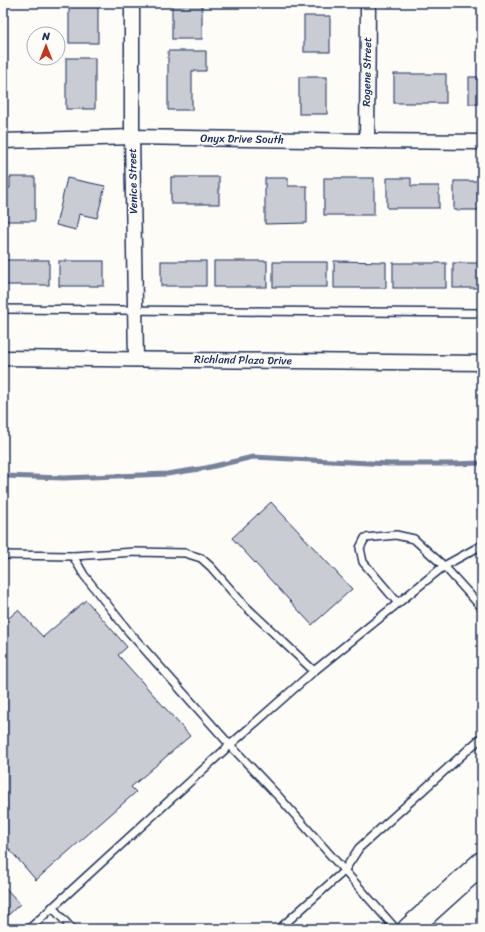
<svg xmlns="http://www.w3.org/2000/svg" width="485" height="932" viewBox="0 0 485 932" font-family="Sriracha,sans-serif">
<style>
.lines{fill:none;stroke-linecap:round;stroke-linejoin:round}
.stream{stroke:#76819c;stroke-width:5}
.building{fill:#c9ccd3;stroke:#1b2f5e}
.service-casing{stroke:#1b2f5e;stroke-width:10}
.minor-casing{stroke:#1b2f5e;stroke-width:17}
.primary-casing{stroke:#1b2f5e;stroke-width:25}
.service{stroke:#fdfcf7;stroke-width:7}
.minor{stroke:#fdfcf7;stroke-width:14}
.primary{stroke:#fdfcf7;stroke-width:22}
.labels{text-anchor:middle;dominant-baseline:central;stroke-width:3;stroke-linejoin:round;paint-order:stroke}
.street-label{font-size:11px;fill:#1b2f5e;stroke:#fdfcf7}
</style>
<rect width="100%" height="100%" fill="#fdfcf7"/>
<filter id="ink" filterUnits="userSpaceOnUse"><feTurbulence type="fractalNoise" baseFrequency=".025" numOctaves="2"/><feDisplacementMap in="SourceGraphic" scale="8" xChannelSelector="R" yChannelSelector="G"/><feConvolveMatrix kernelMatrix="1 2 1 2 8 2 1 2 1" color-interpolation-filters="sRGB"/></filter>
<g filter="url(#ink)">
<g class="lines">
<path class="stream" d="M3,476l61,2 103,-4 39,-6 47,-11 136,7h62l31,-1"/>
</g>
<g class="building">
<rect x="69" y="3" width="29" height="40"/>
<rect x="172" y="3" width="30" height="36"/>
<rect x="304" y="16" width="26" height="36"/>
<path d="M168,51h38v20h-14v39h-24z"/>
<rect x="66" y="58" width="29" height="51"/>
<rect x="394" y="74" width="52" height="29"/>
<rect x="299" y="77" width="28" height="37"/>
<rect x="469" y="77" width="13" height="27"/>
<path d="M10,177h25v44h-32v-33h7z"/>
<rect x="171" y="177" width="48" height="27"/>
<path d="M67,178l38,8 -8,32 -18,-4 -3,16 -20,-5z"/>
<path d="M265,178h23v8h19v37l-42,1z"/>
<rect x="324" y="178" width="50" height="37"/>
<path d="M387,178h24v8h28v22h-52z"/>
<rect x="454" y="181" width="28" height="29"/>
<rect x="3" y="260" width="46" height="25"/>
<rect x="59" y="261" width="45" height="25"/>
<rect x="161" y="261" width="45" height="25"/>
<rect x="214" y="261" width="53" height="26"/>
<path d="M334,261l52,1v26h-52z"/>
<rect x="273" y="262" width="54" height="25"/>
<rect x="393" y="263" width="53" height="25"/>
<rect x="453" y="263" width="29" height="25"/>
<path d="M271,502l81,87 -40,36 -80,-87z"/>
<path d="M86,600l41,47 -9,8 72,81 -59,51 5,5 -100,88 -33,-38v-219l15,-13 25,27z"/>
<path d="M3,885l17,19 -17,16z"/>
</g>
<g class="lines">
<defs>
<g id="service">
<path d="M3,309l479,4"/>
<path d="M3,555l70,1 11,19 45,57 101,113 49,52 117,132"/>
<path d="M73,556l62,-4 50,1 16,5 10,9 32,37 71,67"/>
<path d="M398,603l-35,-41 -3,-14 5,-10 31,-3 18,4 30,27 38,42"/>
<path d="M52,907l20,22"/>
<path d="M29,929l201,-184 84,-74 130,-105 38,-21"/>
<path d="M279,929l65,-58 15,-23 123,-111"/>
</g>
<g id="minor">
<path d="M132,3v134l4,222"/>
<path d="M3,141l129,-4 235,4 115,1"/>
<path d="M367,141l1,-138"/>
<path d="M3,358l479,5"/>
</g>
<path id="primary" d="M409,929l73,-66"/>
</defs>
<use href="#service" class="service-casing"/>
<use href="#minor" class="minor-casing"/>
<use href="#primary" class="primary-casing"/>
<use href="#service" class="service"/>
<use href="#minor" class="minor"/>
<use href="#primary" class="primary"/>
</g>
</g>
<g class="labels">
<g class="street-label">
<text transform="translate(367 72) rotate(-89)">Rogene Street</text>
<text transform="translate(242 139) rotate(1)">Onyx Drive South</text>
<text transform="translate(133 181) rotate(-91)">Venice Street</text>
<text transform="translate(243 360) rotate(1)">Richland Plaza Drive</text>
</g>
</g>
<rect width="485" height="932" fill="none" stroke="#fdfcf7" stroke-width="16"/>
<rect x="8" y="8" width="469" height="916" fill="none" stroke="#1b2f5e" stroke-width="1.5" filter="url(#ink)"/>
<g transform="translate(46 46)"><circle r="19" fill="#fdfcf7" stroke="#a3aaba"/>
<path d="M0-3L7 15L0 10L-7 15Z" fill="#c8321e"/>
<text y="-6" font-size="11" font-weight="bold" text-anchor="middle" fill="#1b2f5e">N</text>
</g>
</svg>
